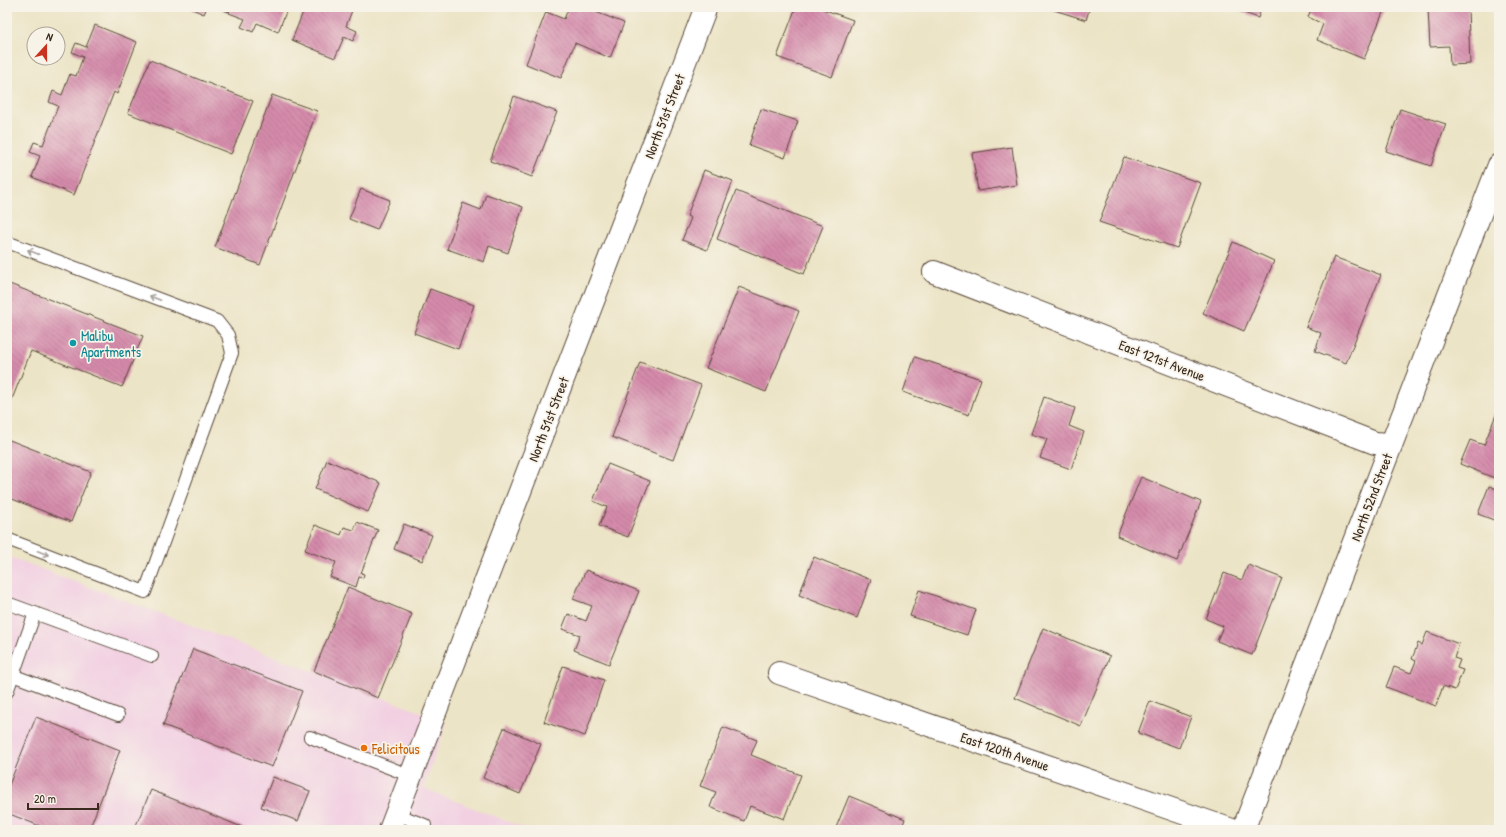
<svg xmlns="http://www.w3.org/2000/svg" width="1506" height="837" viewBox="0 0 1506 837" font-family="'Patrick Hand',sans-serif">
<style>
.built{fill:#f2d0e2}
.building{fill:url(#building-back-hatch)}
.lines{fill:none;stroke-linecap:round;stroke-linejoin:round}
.service-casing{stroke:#564637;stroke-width:14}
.minor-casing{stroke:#564637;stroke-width:24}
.path{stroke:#564637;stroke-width:2.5;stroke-dasharray:3 3;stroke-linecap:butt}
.service{stroke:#fff;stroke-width:12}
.minor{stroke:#fff;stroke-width:22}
.oneway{stroke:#a79f9a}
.culture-dot{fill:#0f9aa8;stroke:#f7f3e8;stroke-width:1.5}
.food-dot{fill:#e8710a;stroke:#f7f3e8;stroke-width:1.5}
.labels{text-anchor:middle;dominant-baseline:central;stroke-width:3.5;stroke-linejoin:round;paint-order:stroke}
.street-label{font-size:14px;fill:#3b2a1e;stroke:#f7f3e8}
.culture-label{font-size:14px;fill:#0d838f;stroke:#f7f3e8;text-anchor:start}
.food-label{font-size:14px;fill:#c56008;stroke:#f7f3e8;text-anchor:start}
</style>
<defs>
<pattern id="building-back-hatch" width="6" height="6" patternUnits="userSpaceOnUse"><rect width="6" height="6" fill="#d58bab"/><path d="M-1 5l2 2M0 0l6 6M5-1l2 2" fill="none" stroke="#ae728b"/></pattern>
</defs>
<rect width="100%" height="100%" fill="#f7f3e8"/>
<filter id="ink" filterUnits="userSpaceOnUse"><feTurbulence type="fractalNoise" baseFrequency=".025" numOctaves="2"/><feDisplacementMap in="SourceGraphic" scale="8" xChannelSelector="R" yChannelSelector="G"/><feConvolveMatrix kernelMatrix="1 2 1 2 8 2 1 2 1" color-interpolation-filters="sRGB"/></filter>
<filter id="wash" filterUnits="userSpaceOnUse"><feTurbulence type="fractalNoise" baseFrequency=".012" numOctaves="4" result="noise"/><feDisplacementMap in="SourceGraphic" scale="16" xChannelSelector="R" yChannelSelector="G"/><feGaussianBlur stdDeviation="0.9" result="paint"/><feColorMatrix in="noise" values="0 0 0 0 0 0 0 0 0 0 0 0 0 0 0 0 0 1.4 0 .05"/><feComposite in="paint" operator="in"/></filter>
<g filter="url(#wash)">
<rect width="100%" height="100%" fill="#ece4c6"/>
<path class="built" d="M7,556l440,166 -24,66 106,42h-522z"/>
<g id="blocks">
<g class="building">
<path d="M193,7h14l-3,7 -12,-5z"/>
<path d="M217,7h13l-2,5z"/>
<path d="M231,7h57l-10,25 -21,-9 -4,9 -12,-5 4,-8 -16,-6z"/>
<path d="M305,7h52l-1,2 -3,-1 -7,18 11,5 -4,10 -9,-4 -9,21 -43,-18z"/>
<path d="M569,7h14l41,16 -14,35 -35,-15 -14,35 -35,-14 20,-52 18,7z"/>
<path d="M796,7h21l36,13 -21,57 -55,-20z"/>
<path d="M1052,7h38l-4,13 -35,-11z"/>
<path d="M1228,7h34l-4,11z"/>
<path d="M1312,7h65l7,3 -20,49 -47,-19 6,-16 -15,-7z"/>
<path d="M1468,8l2,56 -20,1 -1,-19 -19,1 -2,-38z"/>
<path d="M95,25l42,17 -20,52 -3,-2 -40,103 -42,-18 8,-21 -10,-4 4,-10 9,3 15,-39 -9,-4 4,-11 9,4 8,-21 6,2 7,-19 -11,-5 4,-9 10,4z"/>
<path d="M150,60l103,41 -22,53 -103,-41z"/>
<path d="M272,95l45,16 -57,154 -45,-18z"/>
<path d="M514,96l43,16 -25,65 -42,-16z"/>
<path d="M761,109l37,12 -13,37 -36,-13z"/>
<path d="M1400,109l46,15 -15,42 -45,-15z"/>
<path d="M1012,147l5,38 -39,6 -6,-38z"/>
<path d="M1124,157l77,26 -24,65 -78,-26z"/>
<path d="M704,170l29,11 -26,69 -25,-10 9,-22 -4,-2z"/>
<path d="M361,189l29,11 -13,30 -28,-11z"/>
<path d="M736,191l87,35 -19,48 -87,-35z"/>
<path d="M486,194l37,13 -15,46 -19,-7 -5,16 -37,-13 16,-46 18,7z"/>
<path d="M1233,242l41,19 -30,70 -41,-18z"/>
<path d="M1334,257l47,18 -35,88 -31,-12 6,-18 -15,-6z"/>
<path d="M7,283l136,53 -21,51 -91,-36 -24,61z"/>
<path d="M739,287l60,24 -33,81 -60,-24z"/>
<path d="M430,289l44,16 -16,44 -44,-16z"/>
<path d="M915,357l66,22 -12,36 -66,-23z"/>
<path d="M640,362l61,23 -28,75 -61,-23z"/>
<path d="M1044,397l31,11 -6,18 15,6 -13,37 -31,-11 7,-19 -16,-5z"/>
<path d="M1499,407v73l-39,-16 10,-24 14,5z"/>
<path d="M7,439l84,33 -20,50 -64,-25z"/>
<path d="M327,460l54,23 -13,29 -53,-23z"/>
<path d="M608,464l42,17 -22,56 -29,-11 8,-19 -14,-6z"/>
<path d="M1141,477l60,25 -24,59 -60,-25z"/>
<path d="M1489,486l10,4v32l-21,-8z"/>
<path d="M357,522l21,8 -17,43 3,1 -1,4 -4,-1 -3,10 -26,-10 6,-15 -31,-12 10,-25 26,10 3,-8 10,3z"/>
<path d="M404,524l28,11 -10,26 -28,-12z"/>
<path d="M814,557l57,23 -14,38 -58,-23z"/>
<path d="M1248,565l34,13 -30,77 -35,-14 6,-15 -17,-7 18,-46 18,7z"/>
<path d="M586,570l53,21 -30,73 -35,-14 6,-15 -18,-6 6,-15 18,7 6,-15 -19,-7z"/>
<path d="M348,587l64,27 -34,84 -64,-27z"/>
<path d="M919,590l57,20 -9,25 -57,-19z"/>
<path d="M1043,628l67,28 -29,70 -66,-28z"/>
<path d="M1427,632l32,12 -5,14 6,2 -3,8 6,2 -8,20 -12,-4 -7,20 -50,-19 8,-20 17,6 5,-12 -4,-2 6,-16 4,2z"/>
<path d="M193,649l109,42 -30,76 -109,-42z"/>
<path d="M563,666l41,14 -19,56 -41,-14z"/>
<path d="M1150,701l41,16 -12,31 -41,-15z"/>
<path d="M36,717l84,33 -31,80h-39l-43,-17v-23z"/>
<path d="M723,727l34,13 -6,15 50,20 -17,44 -34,-13 -6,15 -34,-14 6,-15 -16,-6z"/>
<path d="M504,728l37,16 -21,50 -37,-16z"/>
<path d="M273,777l37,14 -12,30 -37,-14z"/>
<path d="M151,790l98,40h-115z"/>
<path d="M849,796l56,23 -4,11h-66z"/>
</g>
</g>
</g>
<g filter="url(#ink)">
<use href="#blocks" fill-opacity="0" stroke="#564637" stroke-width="1"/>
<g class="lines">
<defs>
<g id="service">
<path d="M7,242l210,79 11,14 4,18 -87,239 -138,-53"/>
<path d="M7,603l145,53"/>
<path d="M7,673l111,42"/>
<path d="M7,692l28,-79"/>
<path d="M310,737l101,39"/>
<path d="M396,814l29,11"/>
</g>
<g id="minor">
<path d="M934,272l441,171 16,1"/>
<path d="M779,673l453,157"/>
<path d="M390,830l316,-823"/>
<path d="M1243,830l256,-665"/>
</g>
</defs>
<use href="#service" class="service-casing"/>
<use href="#minor" class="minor-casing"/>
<path class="path" d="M7,14l3,-7"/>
<use href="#service" class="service"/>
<use href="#minor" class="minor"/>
</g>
<defs><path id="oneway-shaft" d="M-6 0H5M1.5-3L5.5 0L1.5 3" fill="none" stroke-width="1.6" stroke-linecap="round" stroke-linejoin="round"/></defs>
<g class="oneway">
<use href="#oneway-shaft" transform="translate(33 252) rotate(-159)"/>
<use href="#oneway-shaft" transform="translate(155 298) rotate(-159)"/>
<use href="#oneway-shaft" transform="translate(43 553) rotate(21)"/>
</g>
</g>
<circle class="culture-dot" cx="73" cy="343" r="4"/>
<circle class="food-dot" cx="364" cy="748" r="4"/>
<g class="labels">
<g class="street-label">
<text transform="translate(664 116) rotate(-69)">North 51st Street</text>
<text transform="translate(1162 360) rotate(21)">East 121st Avenue</text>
<text transform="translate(548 419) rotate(-69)">North 51st Street</text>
<text transform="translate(1371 497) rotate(-69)">North 52nd Street</text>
<text transform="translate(1005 751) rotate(19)">East 120th Avenue</text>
</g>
<g class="culture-label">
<text x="81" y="335">Malibu<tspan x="81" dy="16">Apartments</tspan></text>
</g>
<g class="food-label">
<text x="372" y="748">Felicitous</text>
</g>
</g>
<rect width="1506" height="837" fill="none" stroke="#f7f3e8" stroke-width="24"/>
<g transform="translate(46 46) rotate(21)"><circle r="19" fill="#f7f3e8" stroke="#aca397"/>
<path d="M0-3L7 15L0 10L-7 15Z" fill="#c8321e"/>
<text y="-6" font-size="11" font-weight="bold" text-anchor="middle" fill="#3b2a1e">N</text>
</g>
<path d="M28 803v6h70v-6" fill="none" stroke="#3b2a1e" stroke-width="2"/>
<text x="34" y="803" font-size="12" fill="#3b2a1e" stroke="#f7f3e8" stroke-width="3" paint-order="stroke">20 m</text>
</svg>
